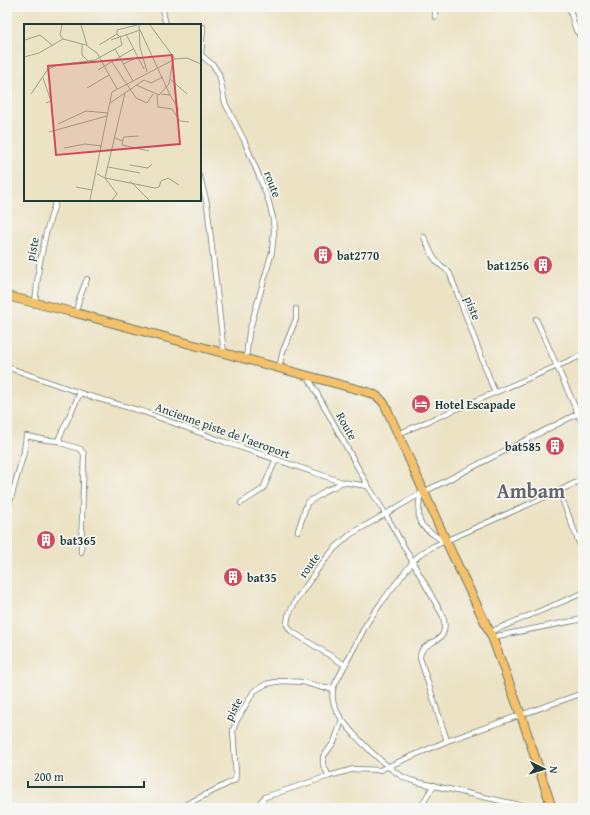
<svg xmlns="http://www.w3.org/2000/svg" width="590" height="815" viewBox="0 0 590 815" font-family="'Gentium Book Plus',serif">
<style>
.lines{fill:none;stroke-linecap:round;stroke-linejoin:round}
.minor-casing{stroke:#677767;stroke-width:6}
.trunk-casing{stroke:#677767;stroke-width:10}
.minor{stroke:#fff;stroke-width:4.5}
.trunk{stroke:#f4c16a;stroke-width:8}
.labels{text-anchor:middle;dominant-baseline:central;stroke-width:3.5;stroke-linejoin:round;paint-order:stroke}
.street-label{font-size:12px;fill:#1f3d34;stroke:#f6f6f2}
.poi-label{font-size:12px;font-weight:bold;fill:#1f3d34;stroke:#f6f6f2;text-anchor:start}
.town-label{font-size:20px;font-weight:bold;fill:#66646d;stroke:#f6f6f2}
.inset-road{fill:none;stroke:#9aa18b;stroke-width:1}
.view{fill:#d1495b;fill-opacity:0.15;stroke:#d1495b;stroke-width:2}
.inset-edge{fill:none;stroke:#1f3d34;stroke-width:2}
</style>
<rect width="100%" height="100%" fill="#f6f6f2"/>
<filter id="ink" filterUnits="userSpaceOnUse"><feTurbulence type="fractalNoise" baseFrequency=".025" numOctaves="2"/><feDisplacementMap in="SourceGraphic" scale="8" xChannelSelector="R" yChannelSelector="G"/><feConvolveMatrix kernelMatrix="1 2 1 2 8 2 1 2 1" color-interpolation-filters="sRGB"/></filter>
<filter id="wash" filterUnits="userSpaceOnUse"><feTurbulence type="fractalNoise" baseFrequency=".012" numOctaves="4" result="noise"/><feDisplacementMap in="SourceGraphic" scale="16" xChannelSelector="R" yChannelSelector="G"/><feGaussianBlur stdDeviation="0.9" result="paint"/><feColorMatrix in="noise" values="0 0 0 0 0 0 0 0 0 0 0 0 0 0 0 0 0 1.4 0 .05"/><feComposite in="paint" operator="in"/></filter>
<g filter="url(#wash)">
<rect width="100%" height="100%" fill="#ece3c5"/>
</g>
<g filter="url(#ink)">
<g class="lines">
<defs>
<g id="minor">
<path d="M162,7l4,18"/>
<path d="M435,7v10"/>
<path d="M569,7l7,23 7,10"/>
<path d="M203,27l-2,28 12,10 6,9 6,29 19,37 15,36 9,23 5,19 1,13 -2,21 -23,80 -3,27"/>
<path d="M200,177l7,27 17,150"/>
<path d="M424,237c4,8 7,19 14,26 4,4 9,6 12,11l45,119"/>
<path d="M35,303l4,-37 7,-33 10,-33"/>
<path d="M76,313l3,-14 8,-20"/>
<path d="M536,319l47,106"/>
<path d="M7,367l79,28 58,17 81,30 117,40 26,4 17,27 58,103c9,32 -23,21 -23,42l27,83"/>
<path d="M279,368l4,-17 13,-32v-10"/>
<path d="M308,377l60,109"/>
<path d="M80,393l-21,45 2,5 19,6 4,5 -3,98"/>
<path d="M398,434l185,-79"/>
<path d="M559,491l24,62"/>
<path d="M420,494c-3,34 -3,28 24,48"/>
<path d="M241,503l22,-14 13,-30"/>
<path d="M7,512l17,-60 2,-16 21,4 12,1"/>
<path d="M298,531l9,-28 13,-8 6,-5 8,-3 8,-5"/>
<path d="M490,632l93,-39"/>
<path d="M492,637l91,-18"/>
<path d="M345,665l-54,-34 -4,-6 1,-9 8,-16 24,-34 15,-18 16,-14 69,-40 157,-80"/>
<path d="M342,720l-8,22 -11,15v8l6,11 25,-7 26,1 67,-29 136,-48"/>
<path d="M179,808l56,-28 1,-5 -3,-45 4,-10 17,-29 12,-7 15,-3 22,1 21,6h9"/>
<path d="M255,808l10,-11 64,-21"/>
<path d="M420,808l14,-23"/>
<path d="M533,808l-116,-26c-6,-2 -12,-3 -17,-7 -19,-12 -57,-48 -65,-68 -3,-6 -3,-12 -2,-19l34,-65 14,-20 34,-44 7,-6 12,-7 125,-55 24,-12"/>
</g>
<path id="trunk" d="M7,296l69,17 284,77c11,3 19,5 25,15l61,136 46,96 29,78 31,93"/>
</defs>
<use href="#minor" class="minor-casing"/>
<use href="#trunk" class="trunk-casing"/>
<use href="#minor" class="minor"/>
<use href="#trunk" class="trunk"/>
</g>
</g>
<defs>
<symbol id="building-disc" viewBox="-11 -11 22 22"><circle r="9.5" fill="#d1495b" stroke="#f6f6f2"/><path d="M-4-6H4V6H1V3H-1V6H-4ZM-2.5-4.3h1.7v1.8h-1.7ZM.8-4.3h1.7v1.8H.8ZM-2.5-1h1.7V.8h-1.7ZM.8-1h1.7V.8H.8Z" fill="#fff"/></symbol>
<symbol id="hotel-disc" viewBox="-11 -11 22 22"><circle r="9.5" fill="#d1495b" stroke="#f6f6f2"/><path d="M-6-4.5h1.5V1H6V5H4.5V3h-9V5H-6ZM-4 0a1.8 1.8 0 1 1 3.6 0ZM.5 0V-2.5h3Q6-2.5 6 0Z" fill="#fff"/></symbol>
</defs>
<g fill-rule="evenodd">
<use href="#building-disc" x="312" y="244" width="22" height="22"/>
<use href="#building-disc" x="532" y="254" width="22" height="22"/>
<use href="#hotel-disc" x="410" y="393" width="22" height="22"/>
<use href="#building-disc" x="544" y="435" width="22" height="22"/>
<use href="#building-disc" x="35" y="529" width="22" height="22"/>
<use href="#building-disc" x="222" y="566" width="22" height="22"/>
</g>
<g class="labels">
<g class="street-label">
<text transform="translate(273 184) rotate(70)">route</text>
<text transform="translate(32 249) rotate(-78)">piste</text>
<text transform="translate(473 308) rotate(69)">piste</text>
<text transform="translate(347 426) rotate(61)">Route</text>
<text transform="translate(223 430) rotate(20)">Ancienne piste de l'aeroport</text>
<text transform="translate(309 565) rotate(-54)">route</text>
<text transform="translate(233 709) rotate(-63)">piste</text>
</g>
<g class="poi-label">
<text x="337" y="255">bat2770</text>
<text x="529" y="265" text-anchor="end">bat1256</text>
<text x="435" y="404">Hotel Escapade</text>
<text x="541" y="446" text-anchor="end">bat585</text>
<text x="60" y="540">bat365</text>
<text x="247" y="577">bat35</text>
</g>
<g class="town-label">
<text x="531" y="490">Ambam</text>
</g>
</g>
<g transform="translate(24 24)">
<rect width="177" height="177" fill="#ece3c5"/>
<path class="inset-road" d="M38,1l-2,10 3,4M57,1l6,20M115,1l1,22 7,25M126,1l25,34M116,6l30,65 -9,-1M93,10v-4l20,-5M102,10l18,35M1,16l15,-5 13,11M87,16l29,-10M58,20v11l6,6M75,21l18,-11 2,2M91,25l18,32M0,33l15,-4 24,-14 23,6 11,8 20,36M88,38l24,36 11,5 6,-9M99,40l15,-7M74,46l35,-21M19,54l8,23 -5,2M146,55l17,15M112,61l23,10 10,-11 4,-24M63,64l22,-13M7,70l17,-25 10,-4 37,-5 27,-15 -2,-9M133,71l1,12 14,2 8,12 9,1M146,71l9,15M86,79l15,-10M34,100l28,-13 22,2M25,108l58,-16M91,114l7,3 2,-4 15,-1M99,116l-1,5 27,6M40,124l21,-4 17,2M106,141l18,3 4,-4M84,143l32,6M73,150l8,4 20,-85 19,-13 7,3 12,-6M81,154l50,10 4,-1 2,-6 7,-3 11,7M81,154l12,16 -5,6M106,157l19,19M52,163l16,3M66,176l22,-108 63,-33 12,-1 14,6"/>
<path class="view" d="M148,31l8,89 -124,11 -8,-89z"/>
<rect width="177" height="177" class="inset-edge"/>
</g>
<rect width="590" height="815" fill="none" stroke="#f6f6f2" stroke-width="24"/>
<g transform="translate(544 769) rotate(95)" stroke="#f6f6f2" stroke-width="3" paint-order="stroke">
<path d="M0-3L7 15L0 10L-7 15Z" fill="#1f3d34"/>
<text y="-6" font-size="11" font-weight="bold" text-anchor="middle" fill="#1f3d34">N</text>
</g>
<path d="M28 781v6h116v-6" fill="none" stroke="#1f3d34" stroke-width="2"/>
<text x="34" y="781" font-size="12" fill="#1f3d34" stroke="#f6f6f2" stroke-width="3" paint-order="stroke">200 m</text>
</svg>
